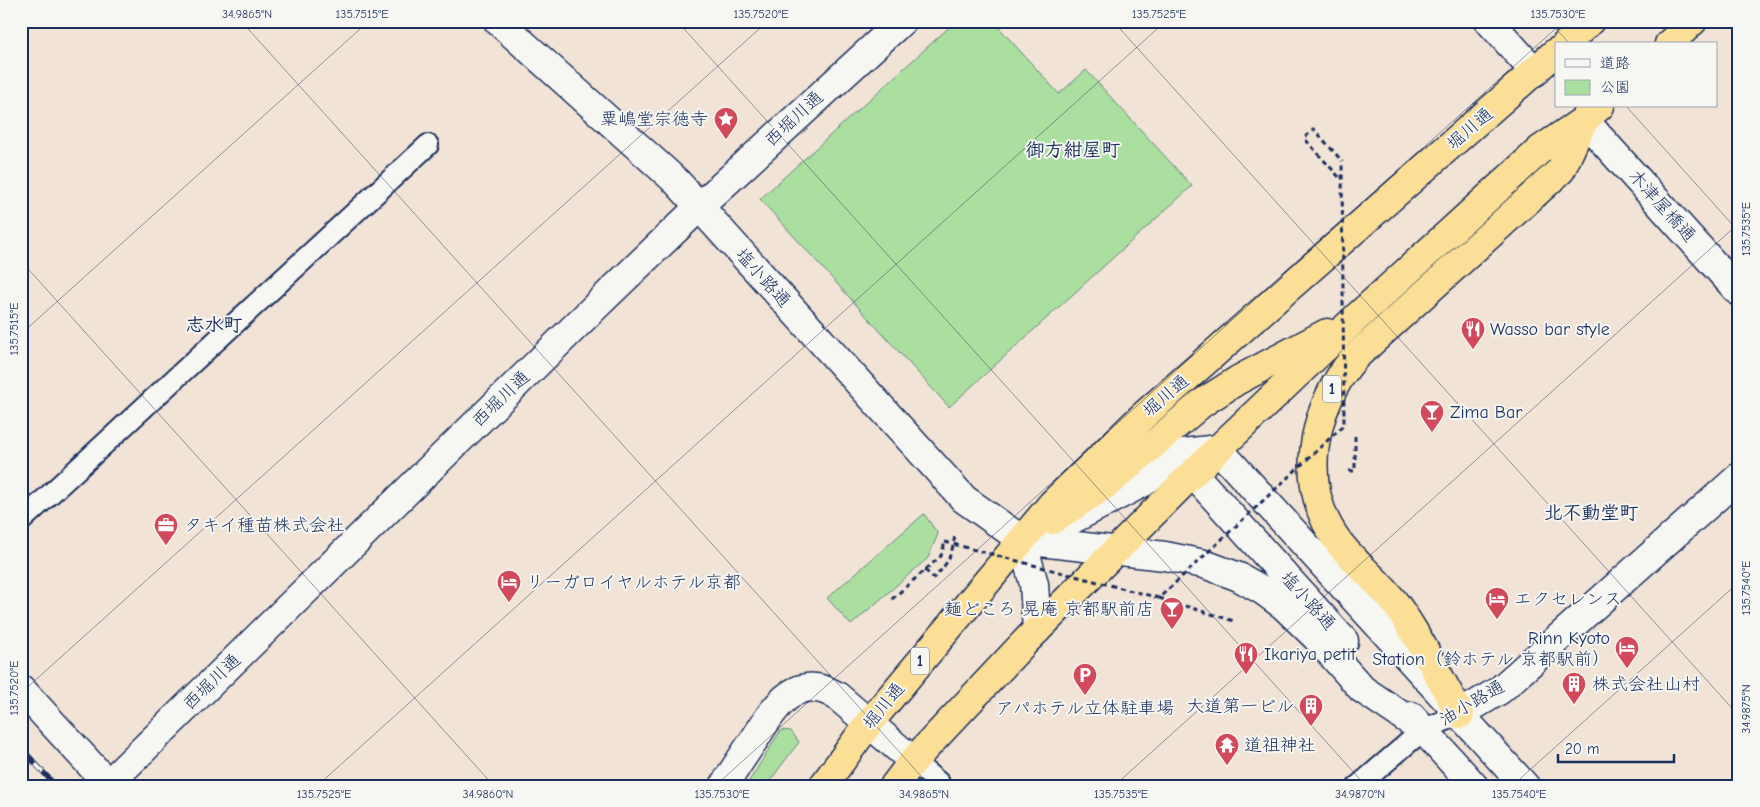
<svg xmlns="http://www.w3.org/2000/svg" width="1760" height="807" viewBox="0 0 1760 807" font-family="'Comic Neue','Klee One',sans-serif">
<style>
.green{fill:#abdfa0;stroke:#63877f}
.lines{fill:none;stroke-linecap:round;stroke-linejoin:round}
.lane-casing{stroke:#1b2f5e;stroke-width:24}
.street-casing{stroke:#1b2f5e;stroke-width:31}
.secondary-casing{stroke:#1b2f5e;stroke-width:31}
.highway-casing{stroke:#1b2f5e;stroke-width:31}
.path{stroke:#1b2f5e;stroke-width:3;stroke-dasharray:5 4;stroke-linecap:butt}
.lane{stroke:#f6f6f2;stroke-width:20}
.street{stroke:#f6f6f2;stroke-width:28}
.secondary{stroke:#f6f6f2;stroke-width:28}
.highway{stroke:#fbdf96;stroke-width:28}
.rail-casing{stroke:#1b2f5e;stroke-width:5.5}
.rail{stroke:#f6f6f2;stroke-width:4;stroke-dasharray:11;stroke-linecap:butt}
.path-bridge{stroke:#1b2f5e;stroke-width:3;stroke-dasharray:5 4;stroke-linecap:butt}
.ticks{fill:none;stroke:#1b2f5e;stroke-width:1;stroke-opacity:0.45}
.labels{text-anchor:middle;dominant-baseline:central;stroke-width:4;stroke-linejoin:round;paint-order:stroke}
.shield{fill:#f6f6f2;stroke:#5d6b8a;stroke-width:1}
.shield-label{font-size:16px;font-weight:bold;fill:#1b2f5e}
.poi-label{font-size:18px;fill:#1b2f5e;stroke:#f6f6f2;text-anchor:start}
.street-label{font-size:18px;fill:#1b2f5e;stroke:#f6f6f2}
.neighbourhood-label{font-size:19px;font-weight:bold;fill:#1b2f5e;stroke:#f6f6f2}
.neatline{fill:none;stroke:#1b2f5e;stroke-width:2}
.ticks-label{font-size:12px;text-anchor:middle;fill:#1b2f5e}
</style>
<rect width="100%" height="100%" fill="#f1e3d6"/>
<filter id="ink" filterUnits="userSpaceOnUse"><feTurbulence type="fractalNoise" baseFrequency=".02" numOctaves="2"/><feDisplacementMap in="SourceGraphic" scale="10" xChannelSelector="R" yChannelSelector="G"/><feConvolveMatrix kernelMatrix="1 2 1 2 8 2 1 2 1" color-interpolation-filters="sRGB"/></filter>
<g filter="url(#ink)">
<g class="green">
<path d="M956,21h37l66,73 27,-24 106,116 -243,221 -189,-208z"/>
<path d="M924,514l14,20 -10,24 -77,67 -24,-27z"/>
<path d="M781,730l10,1 8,11 -33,44h-20z"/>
</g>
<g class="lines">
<defs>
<g id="lane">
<path d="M21,521l407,-376"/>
<path d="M913,761l26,22 -3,3"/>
<path d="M1358,786l65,-56 37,-16"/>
</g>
<g id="street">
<path d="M1489,21l46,51"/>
<path d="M1584,120l155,172"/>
<path d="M21,689l89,97"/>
<path d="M1460,714l40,-24 239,-213"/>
<path d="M108,784l488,-478 103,-99 203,-186"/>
<path d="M724,786c10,-17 21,-33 32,-49 19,-30 40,-66 81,-41l76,65"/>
</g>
<g id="secondary">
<path d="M498,21l179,161 287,317 58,41 143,16 39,8 35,13 23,13 22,16 32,31 46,52 61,41"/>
<path d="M1177,456l167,185"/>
<path d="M1054,529l90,-47 32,-28 42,-5 307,337"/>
<path d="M1022,540l12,44 3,46"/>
<path d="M1411,716l63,70"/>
</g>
<g id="highway">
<path d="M1566,44l24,-23"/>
<path d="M1669,44l24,-23"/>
<path d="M1052,520l55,-36 95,-81 36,-23 89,-47"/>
<path d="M1460,714c-20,-34 -40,-77 -63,-108 -16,-23 -40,-40 -57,-62 -44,-56 -29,-135 14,-186l207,-188 23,-50"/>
<path d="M823,786l46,-63 183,-219 90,-87 414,-365"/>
<path d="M894,786l19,-25 112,-119 168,-169 164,-156 184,-168 43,-29 16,-14"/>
</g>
</defs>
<use href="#lane" class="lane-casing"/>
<use href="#street" class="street-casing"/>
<use href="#secondary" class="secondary-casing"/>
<use href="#highway" class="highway-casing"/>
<g class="path">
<path d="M1339,177l-35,-39 10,-9 28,32"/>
<path d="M1349,471h6v-38"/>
<path d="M925,570l8,8c15,-13 19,-24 22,-43"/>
<path d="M1159,598l75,23"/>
<path d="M892,599l49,-43 4,-14"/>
</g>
<use href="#lane" class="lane"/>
<use href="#street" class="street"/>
<use href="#secondary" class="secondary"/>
<use href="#highway" class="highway"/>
<defs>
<path id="rail" d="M21,748l35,38"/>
</defs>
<use href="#rail" class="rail-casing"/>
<use href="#rail" class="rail"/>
<path class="path-bridge" d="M945,542l214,56 185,-173 -2,-264"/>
</g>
</g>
<path class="ticks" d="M241,21l689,765M677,21l689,765M1113,21l626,695M1549,21l21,23M1626,106l113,126M21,261l473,525M21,334l348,-313M21,693l747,-672M21,745l37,41M317,786l849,-765M715,786l849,-765M1114,786l625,-563M1512,786l227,-204"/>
<defs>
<symbol id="sight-pin" viewBox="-11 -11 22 30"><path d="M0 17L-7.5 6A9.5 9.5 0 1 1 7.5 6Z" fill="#d1495b" stroke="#f6f6f2"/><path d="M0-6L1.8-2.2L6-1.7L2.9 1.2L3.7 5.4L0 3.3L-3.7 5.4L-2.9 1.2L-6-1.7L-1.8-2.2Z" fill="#fff"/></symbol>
<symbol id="restaurant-pin" viewBox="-11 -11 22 30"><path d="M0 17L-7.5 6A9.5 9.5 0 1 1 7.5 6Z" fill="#d1495b" stroke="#f6f6f2"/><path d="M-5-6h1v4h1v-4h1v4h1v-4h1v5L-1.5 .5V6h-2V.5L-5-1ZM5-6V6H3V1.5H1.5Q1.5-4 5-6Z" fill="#fff"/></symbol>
<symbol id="bar-pin" viewBox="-11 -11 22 30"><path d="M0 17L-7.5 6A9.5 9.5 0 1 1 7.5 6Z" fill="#d1495b" stroke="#f6f6f2"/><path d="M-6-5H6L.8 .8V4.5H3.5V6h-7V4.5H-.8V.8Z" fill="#fff"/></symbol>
<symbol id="office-pin" viewBox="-11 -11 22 30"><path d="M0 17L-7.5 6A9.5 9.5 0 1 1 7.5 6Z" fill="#d1495b" stroke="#f6f6f2"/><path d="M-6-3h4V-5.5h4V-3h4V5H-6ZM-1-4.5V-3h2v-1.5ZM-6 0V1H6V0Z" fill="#fff"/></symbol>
<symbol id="hotel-pin" viewBox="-11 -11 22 30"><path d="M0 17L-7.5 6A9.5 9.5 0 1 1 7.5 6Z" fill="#d1495b" stroke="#f6f6f2"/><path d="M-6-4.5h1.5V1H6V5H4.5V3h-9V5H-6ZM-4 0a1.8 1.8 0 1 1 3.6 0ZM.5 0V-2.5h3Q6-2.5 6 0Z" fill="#fff"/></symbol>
<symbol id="parking-pin" viewBox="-11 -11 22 30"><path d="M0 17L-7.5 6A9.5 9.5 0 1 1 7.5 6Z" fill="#d1495b" stroke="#f6f6f2"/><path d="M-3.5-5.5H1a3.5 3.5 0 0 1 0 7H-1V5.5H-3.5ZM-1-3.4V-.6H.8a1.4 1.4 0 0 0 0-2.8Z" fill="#fff"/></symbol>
<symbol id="building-pin" viewBox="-11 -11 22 30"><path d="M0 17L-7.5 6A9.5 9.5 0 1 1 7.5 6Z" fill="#d1495b" stroke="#f6f6f2"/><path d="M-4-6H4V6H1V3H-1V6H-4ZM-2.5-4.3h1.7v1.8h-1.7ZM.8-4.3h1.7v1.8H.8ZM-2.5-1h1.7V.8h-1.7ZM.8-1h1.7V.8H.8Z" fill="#fff"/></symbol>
<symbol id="temple-pin" viewBox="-11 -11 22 30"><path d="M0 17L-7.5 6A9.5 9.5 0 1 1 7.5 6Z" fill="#d1495b" stroke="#f6f6f2"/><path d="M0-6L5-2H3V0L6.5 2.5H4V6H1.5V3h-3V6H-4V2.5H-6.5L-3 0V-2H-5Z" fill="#fff"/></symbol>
</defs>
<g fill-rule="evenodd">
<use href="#sight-pin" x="712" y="105" width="28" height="38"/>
<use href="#restaurant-pin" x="1459" y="315" width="28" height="38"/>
<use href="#bar-pin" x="1418" y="398" width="28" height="38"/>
<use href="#office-pin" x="152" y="511" width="28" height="38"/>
<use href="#hotel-pin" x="495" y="568" width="28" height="38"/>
<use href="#hotel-pin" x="1483" y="585" width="28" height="38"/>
<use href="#bar-pin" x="1158" y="595" width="28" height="38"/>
<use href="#hotel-pin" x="1613" y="634" width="28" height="38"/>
<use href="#restaurant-pin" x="1232" y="640" width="28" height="38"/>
<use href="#parking-pin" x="1071" y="661" width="28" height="38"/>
<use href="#building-pin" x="1560" y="670" width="28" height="38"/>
<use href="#building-pin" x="1297" y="692" width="28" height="38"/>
<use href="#temple-pin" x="1213" y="731" width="28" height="38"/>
</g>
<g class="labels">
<g class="shield">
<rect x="1323" y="375.5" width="18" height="27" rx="4"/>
<rect x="911" y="647.5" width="18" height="27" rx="4"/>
</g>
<g class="shield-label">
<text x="1332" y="389">1</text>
<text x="920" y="661">1</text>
</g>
<g class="poi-label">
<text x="708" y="119" text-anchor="end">粟嶋堂宗徳寺</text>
<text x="1490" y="329">Wasso bar style</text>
<text x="1450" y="412">Zima Bar</text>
<text x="184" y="525">タキイ種苗株式会社</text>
<text x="526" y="582">リーガロイヤルホテル京都</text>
<text x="1514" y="599">エクセレンス</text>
<text x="1154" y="609" text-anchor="end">麺どころ 晃庵 京都駅前店</text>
<text x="1610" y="638" text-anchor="end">Rinn Kyoto<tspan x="1610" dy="21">Station（鈴ホテル 京都駅前）</tspan></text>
<text x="1264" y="654">Ikariya petit</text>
<text x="1592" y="684">株式会社山村</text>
<text x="1294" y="706" text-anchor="end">大道第一ビル</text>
<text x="1085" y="708" text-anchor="middle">アパホテル立体駐車場</text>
<text x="1244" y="745">道祖神社</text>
</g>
<g class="street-label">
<text transform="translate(794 119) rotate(-43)">西堀川通</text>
<text transform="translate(1470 129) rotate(-41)">堀川通</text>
<text transform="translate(1662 206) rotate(48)">木津屋橋通</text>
<text transform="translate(763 278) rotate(48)">塩小路通</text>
<text transform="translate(1166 396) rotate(-41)">堀川通</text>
<text transform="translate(501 399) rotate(-44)">西堀川通</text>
<text transform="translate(1308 601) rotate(48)">塩小路通</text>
<text transform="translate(212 682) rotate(-44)">西堀川通</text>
<text transform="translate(1472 703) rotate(-30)">油小路通</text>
<text transform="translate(884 706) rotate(-51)">堀川通</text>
</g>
<g class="neighbourhood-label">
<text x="1073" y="150">御方紺屋町</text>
<text x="214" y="325">志水町</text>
<text x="1591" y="513">北不動堂町</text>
</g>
</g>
<rect width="1760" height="807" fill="none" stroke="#f6f6f2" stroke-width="55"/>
<rect x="1555" y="42" width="162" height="65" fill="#f6f6f2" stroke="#9ea6b7"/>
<rect x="1565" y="59" width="25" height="8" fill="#f6f6f2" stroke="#9ea6b7"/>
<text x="1600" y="68" font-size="15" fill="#1b2f5e">道路</text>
<rect x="1565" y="80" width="25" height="15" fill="#abdfa0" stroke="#9ea6b7"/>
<text x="1600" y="92" font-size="15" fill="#1b2f5e">公園</text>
<path d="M1558 754v8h116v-8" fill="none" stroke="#1b2f5e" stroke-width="2.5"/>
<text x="1565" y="754" font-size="15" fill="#1b2f5e" stroke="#f6f6f2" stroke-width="4" paint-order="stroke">20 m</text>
<rect x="28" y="28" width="1704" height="752" class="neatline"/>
<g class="ticks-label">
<text x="247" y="18">34.9865°N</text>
<text x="362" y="18">135.7515°E</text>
<text x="761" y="18">135.7520°E</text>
<text x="1159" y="18">135.7525°E</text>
<text x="1558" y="18">135.7530°E</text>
<text transform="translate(1746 229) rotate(-90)" y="4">135.7535°E</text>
<text transform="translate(14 329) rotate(-90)" y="4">135.7515°E</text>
<text transform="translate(1746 588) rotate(-90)" y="4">135.7540°E</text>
<text transform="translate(14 688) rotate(-90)" y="4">135.7520°E</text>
<text transform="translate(1746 709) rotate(-90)" y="4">34.9875°N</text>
<text x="324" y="798">135.7525°E</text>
<text x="488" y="798">34.9860°N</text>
<text x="722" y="798">135.7530°E</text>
<text x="924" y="798">34.9865°N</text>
<text x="1121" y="798">135.7535°E</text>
<text x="1360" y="798">34.9870°N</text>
<text x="1519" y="798">135.7540°E</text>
</g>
</svg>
